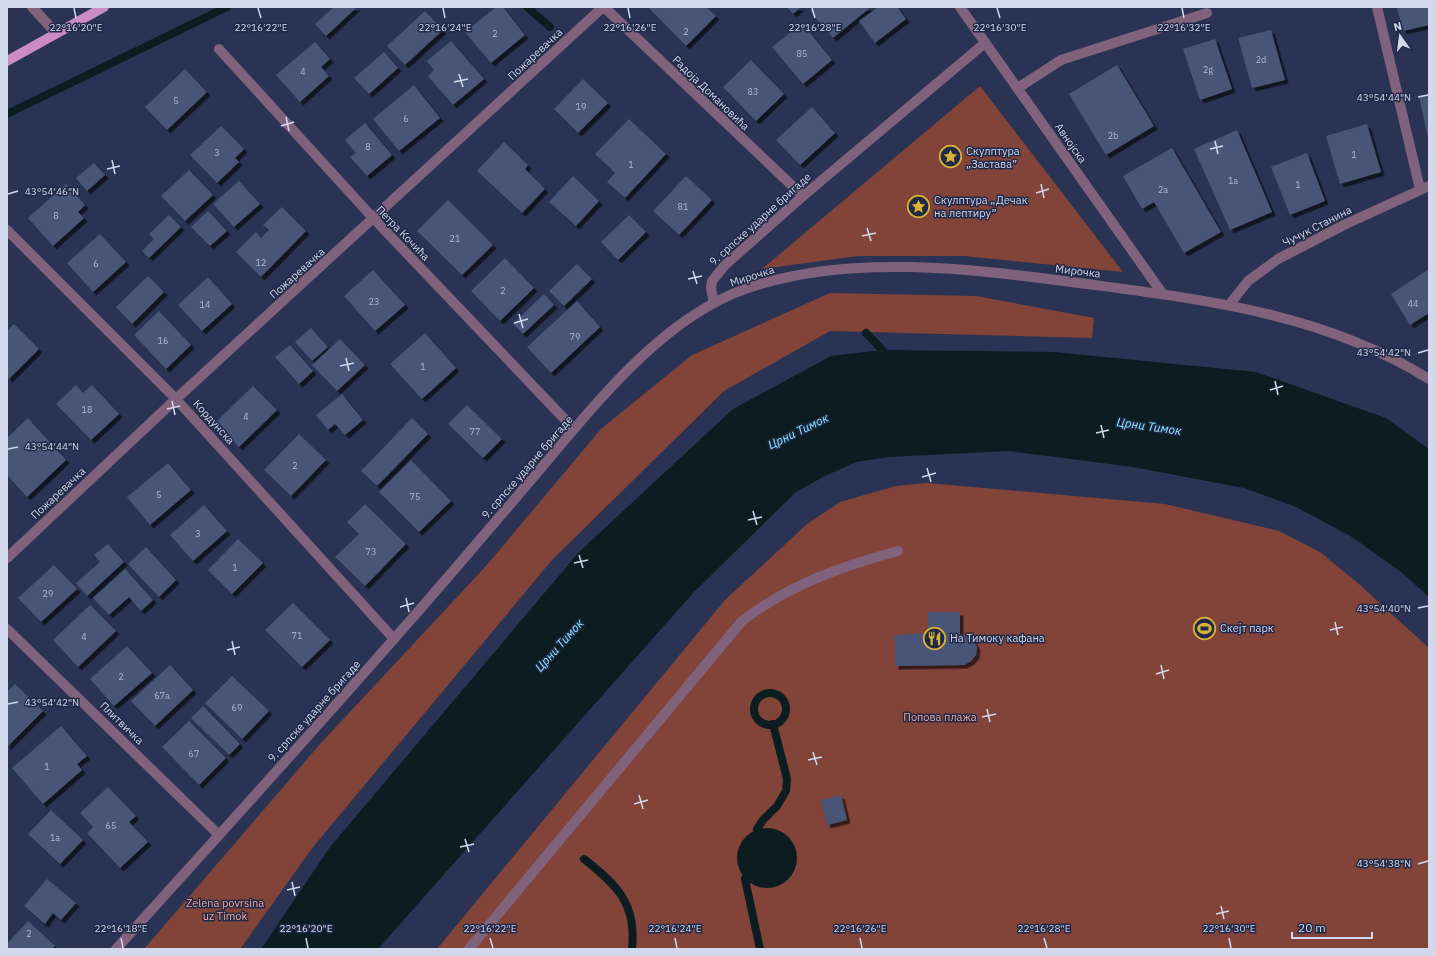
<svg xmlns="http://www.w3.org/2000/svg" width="1436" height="956" viewBox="0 0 1436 956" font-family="'IBM Plex Sans',sans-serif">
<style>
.green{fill:#824439}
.water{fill:#0c1d21}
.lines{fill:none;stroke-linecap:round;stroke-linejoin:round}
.stream{stroke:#0c1d21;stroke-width:8}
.building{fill:#4a5476;filter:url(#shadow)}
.minor{stroke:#80627c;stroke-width:10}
.major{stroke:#ca8cc2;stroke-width:10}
.ticks{fill:none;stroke:#d2d9ed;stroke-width:1.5}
.labels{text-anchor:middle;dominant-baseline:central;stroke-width:3;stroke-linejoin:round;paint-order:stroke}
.number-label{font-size:9px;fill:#b0b8cf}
.street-label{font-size:11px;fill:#d2d9ed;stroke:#212948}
.poi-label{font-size:11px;fill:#d2d9ed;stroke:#212948;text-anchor:start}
.park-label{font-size:11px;fill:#f4a99b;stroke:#212948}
.water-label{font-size:12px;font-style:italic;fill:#8deafb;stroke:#212948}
.ticks-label{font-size:10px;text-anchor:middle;fill:#d2d9ed;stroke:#212948;stroke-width:3;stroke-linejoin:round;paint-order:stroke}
</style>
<defs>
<filter id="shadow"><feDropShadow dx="3.5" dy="3.5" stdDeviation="0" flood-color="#0009"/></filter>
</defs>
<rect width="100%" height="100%" fill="#2a3353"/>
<g class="green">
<path d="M980,86l143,186 -159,-16h-106l-96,13z"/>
<path d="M830,293l146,3 118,22 -2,20 -262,-7 -106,60 -172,169 -239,287 -73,102h-96l177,-206 165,-177 115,-137 91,-74z"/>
<path d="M927,483l238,21 114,27 41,21 40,33 69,63v301h-992l288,-349 82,-76 33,-22 56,-16z"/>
</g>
<g class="water">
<path d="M883,350l171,2 202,20 130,46 43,31v148l-28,-25 -49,-35 -56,-30 -52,-19 -111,-21 -125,-16 -119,6 -33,5 -33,15 -27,15 -103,101 -315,356h-117l69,-102 249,-295 154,-143 98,-53z"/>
<circle cx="767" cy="858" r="30"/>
</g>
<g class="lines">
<g class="stream">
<path d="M527,7l23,20"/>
<path d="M7,114l220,-107"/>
<path d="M866,333l24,25"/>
<circle cx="770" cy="709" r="16"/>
<path d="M757,829l6,-9 14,-14 9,-15 1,-12 -14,-55"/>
<path d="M584,859c33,26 53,45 48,90"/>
<path d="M745,879l15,70"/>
</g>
</g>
<g class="building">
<path d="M334,7h23l-31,29 -11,-12z"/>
<path d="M496,7h7l22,28 -34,28 -26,-31z"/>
<path d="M648,7h58l10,9 -30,30z"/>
<path d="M787,7h14l-8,7z"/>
<path d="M814,7h57l-38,31 -23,-27z"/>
<path d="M878,7h19l9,12 -31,24 -16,-22z"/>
<path d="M1397,7h32v18l-26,6z"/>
<path d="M425,11l18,19 -38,35 -18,-19z"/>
<path d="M802,23l30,37 -29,24 -31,-37z"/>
<path d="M1271,30l14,50 -33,8 -14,-50z"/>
<path d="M1215,39l17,50 -32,11 -17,-51z"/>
<path d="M451,41l33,38 -31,26 -25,-29 6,-6 -7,-9z"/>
<path d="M315,42l15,17 -9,8 8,9 -29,26 -24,-27z"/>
<path d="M384,52l14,16 -29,26 -15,-16z"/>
<path d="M751,60l33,34 -28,27 -33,-34z"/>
<path d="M1117,65l37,61 -48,29 -37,-61z"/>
<path d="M185,69l22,23 -40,38 -22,-23z"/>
<path d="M583,79l25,24 -30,30 -24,-24z"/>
<path d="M414,85l26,33 -41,33 -26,-32z"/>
<path d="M1429,94v44h-1l-9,-42z"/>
<path d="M812,107l23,26 -35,32 -24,-25z"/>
<path d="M629,119l37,35 -41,44 -18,-16 8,-9 -20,-19z"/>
<path d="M365,123l27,32 -25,21 -17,-19 6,-4 -11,-13z"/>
<path d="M1367,124l14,48 -41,12 -14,-48z"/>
<path d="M221,126l23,23 -9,9 4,4 -22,21 -27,-28z"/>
<path d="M1237,130l35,82 -42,18 -36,-81z"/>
<path d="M504,142l24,23 -3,4 20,20 -23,24 -45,-42z"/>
<path d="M1172,148l49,84 -37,21 -30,-51 -12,7 -19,-33z"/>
<path d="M1307,153l18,48 -35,14 -19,-48z"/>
<path d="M94,163l11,12 -18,16 -11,-13z"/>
<path d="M189,170l24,25 -28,26 -24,-25z"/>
<path d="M573,176l26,25 -23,25 -27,-24z"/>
<path d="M686,176l26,24 -33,35 -26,-24z"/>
<path d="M239,181l21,23 -26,23 -21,-23z"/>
<path d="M66,184l19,21 -7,7 6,6 -31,28 -25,-28z"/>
<path d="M448,200l45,45 -31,30 -45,-44z"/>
<path d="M282,207l24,24 -45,46 -25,-25 20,-20 5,6 8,-8 -6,-5z"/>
<path d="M208,211l19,20 -17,15 -19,-19z"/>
<path d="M169,215l12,12 -32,31 -7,-7 12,-12 -5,-5z"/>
<path d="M629,215l17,17 -28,28 -17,-18z"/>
<path d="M100,234l26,28 -33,30 -26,-29z"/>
<path d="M505,258l29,30 -34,33 -29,-30z"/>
<path d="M577,264l15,15 -28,27 -15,-15z"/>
<path d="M1429,269v44l-19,12 -19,-31z"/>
<path d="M373,270l32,35 -30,26 -31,-35z"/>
<path d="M148,276l16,16 -32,32 -16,-17z"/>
<path d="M208,277l24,27 -30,27 -24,-26z"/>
<path d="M544,294l10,11 -31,29 -10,-10z"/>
<path d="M577,301l23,26 -49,46 -24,-26z"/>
<path d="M159,311l32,34 -25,24 -32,-34z"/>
<path d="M14,324l25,25 -30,30 -2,-2v-46z"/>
<path d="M311,328l17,19 -16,14 -17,-19z"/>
<path d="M425,333l31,35 -34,31 -32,-35z"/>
<path d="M340,339l25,26 -28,26 -25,-26z"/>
<path d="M290,345l23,26 -14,13 -24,-27z"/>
<path d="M76,385l7,8 9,-8 27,29 -28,26 -35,-36z"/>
<path d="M253,386l24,24 -38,37 -24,-24z"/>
<path d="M342,394l21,26 -18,15 -10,-11 -7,6 -12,-15z"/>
<path d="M467,405l35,34 -19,19 -35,-34z"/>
<path d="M28,418l38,42 -39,37 -20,-22v-37z"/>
<path d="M412,418l16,16 -51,52 -16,-15z"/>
<path d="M299,434l27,26 -35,36 -27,-26z"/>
<path d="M411,460l40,41 -32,31 -40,-40z"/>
<path d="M168,463l23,27 -41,35 -23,-28z"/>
<path d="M365,504l41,40 -41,42 -30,-29 24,-23 -12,-12z"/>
<path d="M204,505l23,26 -34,30 -23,-26z"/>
<path d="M238,539l25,24 -31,31 -24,-24z"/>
<path d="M108,544l16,18 -37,34 -11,-13 24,-21 -6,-7z"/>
<path d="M146,547l30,33 -17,17 -31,-33z"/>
<path d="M54,565l23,24 -36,33 -23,-24z"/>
<path d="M125,569l28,31 -12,11 -12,-14 -20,18 -16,-17z"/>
<path d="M293,603l37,37 -28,27 -37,-37z"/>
<path d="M90,605l26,26 -38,36 -25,-27z"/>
<path d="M928,612h32v22l11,3 6,10 -1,8 -5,6 -7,4 -69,1v-31l33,-2z"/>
<path d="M127,646l25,27 -38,33 -24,-27z"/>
<path d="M170,665l23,25 -38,36 -24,-25z"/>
<path d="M232,676l37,35 -27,28 -37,-36z"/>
<path d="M15,684l28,27 -36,36v-55z"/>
<path d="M203,706l37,38 -11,11 -38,-37z"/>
<path d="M189,721l37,37 -27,27 -37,-38z"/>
<path d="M61,726l26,30 -10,8 5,6 -39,34 -31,-36z"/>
<path d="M108,787l28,29 -7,6 19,20 -28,26 -33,-35 6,-6 -13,-14z"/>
<path d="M841,795l6,25 -20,5 -6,-25z"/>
<path d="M51,810l32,30 -23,24 -32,-30z"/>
<path d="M47,879l29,24 -15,17 -8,-7 -8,11 -21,-18z"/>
<path d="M28,921l27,25 -3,3h-45v-5z"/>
</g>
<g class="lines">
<g class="minor">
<path d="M32,7l24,26"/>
<path d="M604,7l199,189"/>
<path d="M960,7l202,286"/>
<path d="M1377,7l43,182"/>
<path d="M219,49l155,170 200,210"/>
<path d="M1018,88l43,-28 146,-47"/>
<path d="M7,230l169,169 218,240"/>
<path d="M714,303l-3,-15 1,-7 13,-16 78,-69 182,-153"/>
<path d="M1229,305l19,-24 30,-22 68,-35 83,-38"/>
<path d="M7,558l169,-159 427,-392"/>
<path d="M7,629l212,206"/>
<path d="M116,949c93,-103 186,-205 277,-309 49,-55 96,-111 144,-167 57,-67 125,-156 211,-185 105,-36 231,-18 339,-4 120,16 237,30 342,95"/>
<path d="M469,949l273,-328c47,-36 100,-55 156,-70"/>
</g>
<path class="major" d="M7,61l97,-54"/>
</g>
<path class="ticks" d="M74,8l2,10M258,8l3,10M443,8l2,10M628,8l2,10M812,8l3,10M997,8l3,10M1182,8l2,10M459,74l4,13M454,82l14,-3M1418,97l10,-2M286,117l3,14M281,126l13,-4M1215,141l3,13M1210,149l13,-3M112,160l3,14M107,169l13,-3M1041,184l3,14M1036,193l13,-4M8,194l10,-3M867,228l4,13M862,236l14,-3M693,271l4,13M688,279l14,-3M519,314l4,14M514,323l14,-4M1418,353l10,-3M346,358l3,13M340,366l14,-3M1275,381l3,14M1270,390l13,-4M172,401l3,14M167,409l13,-3M1101,425l3,13M1096,433l13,-3M8,449l10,-2M927,468l4,14M922,477l14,-4M753,511l4,14M748,520l14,-3M579,555l4,13M574,563l14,-3M406,598l3,14M400,607l14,-4M1418,608l10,-2M1335,622l3,13M1330,630l13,-3M232,641l3,14M227,650l13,-3M1161,665l3,14M1156,674l13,-4M8,704l10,-2M987,709l3,13M982,717l14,-3M813,752l4,13M808,760l14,-3M639,795l4,14M634,804l14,-4M465,839l4,13M460,847l14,-3M1418,864l10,-3M292,882l3,14M287,890l13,-3M1221,906l3,13M1216,914l13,-3M121,938l2,10M306,938l2,10M490,938l3,10M675,938l2,10M860,938l2,10M1044,938l3,10M1229,938l2,10"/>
<defs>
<symbol id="sight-ring" viewBox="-11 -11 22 22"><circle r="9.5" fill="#212948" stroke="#dab333" stroke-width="1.5"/><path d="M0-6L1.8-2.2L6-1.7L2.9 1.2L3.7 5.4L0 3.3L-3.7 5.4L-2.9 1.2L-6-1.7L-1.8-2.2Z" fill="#dab333"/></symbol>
<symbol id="stadium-ring" viewBox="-11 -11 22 22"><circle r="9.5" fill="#212948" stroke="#dab333" stroke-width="1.5"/><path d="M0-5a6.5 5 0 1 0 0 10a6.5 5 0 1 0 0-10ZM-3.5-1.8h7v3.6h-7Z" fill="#dab333"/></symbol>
<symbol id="restaurant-ring" viewBox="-11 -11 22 22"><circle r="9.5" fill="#212948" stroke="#dab333" stroke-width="1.5"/><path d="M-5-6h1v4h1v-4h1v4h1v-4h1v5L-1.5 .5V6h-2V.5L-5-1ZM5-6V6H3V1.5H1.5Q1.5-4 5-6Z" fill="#dab333"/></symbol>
</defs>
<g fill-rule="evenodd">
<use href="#sight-ring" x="938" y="144" width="25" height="25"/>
<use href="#sight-ring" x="906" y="194" width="25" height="25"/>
<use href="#stadium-ring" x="1192" y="616" width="25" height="25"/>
<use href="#restaurant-ring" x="922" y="626" width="25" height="25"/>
</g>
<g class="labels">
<g class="number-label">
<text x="686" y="31">2</text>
<text x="495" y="33">2</text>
<text x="802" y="53">85</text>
<text x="1261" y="59">2d</text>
<text x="1208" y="69">2g</text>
<text x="303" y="71">4</text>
<text x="753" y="91">83</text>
<text x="176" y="100">5</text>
<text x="581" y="106">19</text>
<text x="406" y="118">6</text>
<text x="1113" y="135">2b</text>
<text x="368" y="146">8</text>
<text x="217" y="152">3</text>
<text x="1354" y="154">1</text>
<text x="631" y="164">1</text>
<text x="1233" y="180">1a</text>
<text x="1298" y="184">1</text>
<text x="1163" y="189">2a</text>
<text x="683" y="206">81</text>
<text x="56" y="215">8</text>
<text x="455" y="238">21</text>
<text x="261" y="262">12</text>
<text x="96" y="263">6</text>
<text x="503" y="290">2</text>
<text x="374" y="301">23</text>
<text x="1413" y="303">44</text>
<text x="205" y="304">14</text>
<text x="575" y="336">79</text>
<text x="163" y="340">16</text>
<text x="423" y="366">1</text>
<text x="87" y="409">18</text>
<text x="246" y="416">4</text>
<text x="475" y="431">77</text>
<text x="295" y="465">2</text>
<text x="159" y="494">5</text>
<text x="415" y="496">75</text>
<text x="198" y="533">3</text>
<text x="371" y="551">73</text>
<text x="235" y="567">1</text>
<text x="48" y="593">29</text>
<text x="297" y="635">71</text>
<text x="84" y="636">4</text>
<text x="121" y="676">2</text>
<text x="162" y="695">67a</text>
<text x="237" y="707">69</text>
<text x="194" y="753">67</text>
<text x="47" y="766">1</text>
<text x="111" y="825">65</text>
<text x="55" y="837">1a</text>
<text x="29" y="933">2</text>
</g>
<g class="street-label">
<text transform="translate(535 54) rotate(-43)">Пожаревачка</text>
<text transform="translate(711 93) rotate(44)">Радоја Домановића</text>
<text transform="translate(1071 143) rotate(55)">Авнојска</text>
<text transform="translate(760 219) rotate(-42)">9. српске ударне бригаде</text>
<text transform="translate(1317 226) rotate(-27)">Чучук Станина</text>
<text transform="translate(403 233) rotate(46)">Петра Кочића</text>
<text transform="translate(1078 271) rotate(7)">Мирочка</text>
<text transform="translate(297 273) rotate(-42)">Пожаревачка</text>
<text transform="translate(752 276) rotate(-18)">Мирочка</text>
<text transform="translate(214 422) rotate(48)">Кордунска</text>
<text transform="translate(527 467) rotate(-49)">9. српске ударне бригаде</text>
<text transform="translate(58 493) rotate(-43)">Пожаревачка</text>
<text transform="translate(314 711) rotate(-48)">9. српске ударне бригаде</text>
<text transform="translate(122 723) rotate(44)">Плитвичка</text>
</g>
<g class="poi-label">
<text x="966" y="151">Скулптура<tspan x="966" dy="13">„Застава”</tspan></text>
<text x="934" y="200">Скулптура „Дечак<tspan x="934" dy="13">на лептиру”</tspan></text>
<text x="1220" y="628">Скејт парк</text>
<text x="950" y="638">На Тимоку кафана</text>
</g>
<g class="park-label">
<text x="940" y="717">Попова плажа</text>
<text x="225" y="903">Zelena povrsina<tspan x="225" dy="13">uz Timok</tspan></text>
</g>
<g class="water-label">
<text transform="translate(1149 426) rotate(8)">Црни Тимок</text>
<text transform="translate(798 431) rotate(-26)">Црни Тимок</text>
<text transform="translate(559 645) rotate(-48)">Црни Тимок</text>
</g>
</g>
<g class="ticks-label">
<text x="76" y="31">22°16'20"E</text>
<text x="261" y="31">22°16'22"E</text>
<text x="445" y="31">22°16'24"E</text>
<text x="630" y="31">22°16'26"E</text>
<text x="815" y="31">22°16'28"E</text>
<text x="1000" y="31">22°16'30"E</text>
<text x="1184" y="31">22°16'32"E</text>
<text x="1384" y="101">43°54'44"N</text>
<text x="52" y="195">43°54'46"N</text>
<text x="1384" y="356">43°54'42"N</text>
<text x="52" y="450">43°54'44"N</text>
<text x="1384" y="612">43°54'40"N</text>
<text x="52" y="706">43°54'42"N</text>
<text x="1384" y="867">43°54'38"N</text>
<text x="121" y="932">22°16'18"E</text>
<text x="306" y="932">22°16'20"E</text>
<text x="490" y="932">22°16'22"E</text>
<text x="675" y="932">22°16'24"E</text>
<text x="860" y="932">22°16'26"E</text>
<text x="1044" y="932">22°16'28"E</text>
<text x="1229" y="932">22°16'30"E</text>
</g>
<rect width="1436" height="956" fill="none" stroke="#d2d9ed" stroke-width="16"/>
<g transform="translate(1400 36) rotate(346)" stroke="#212948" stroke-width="3" paint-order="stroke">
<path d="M0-3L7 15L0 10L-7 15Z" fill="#d2d9ed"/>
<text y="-6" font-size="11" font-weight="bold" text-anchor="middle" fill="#d2d9ed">N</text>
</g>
<path d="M1292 932v6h80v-6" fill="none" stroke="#d2d9ed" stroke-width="2"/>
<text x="1298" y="932" font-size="12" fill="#d2d9ed" stroke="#212948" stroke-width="3" paint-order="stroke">20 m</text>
</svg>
